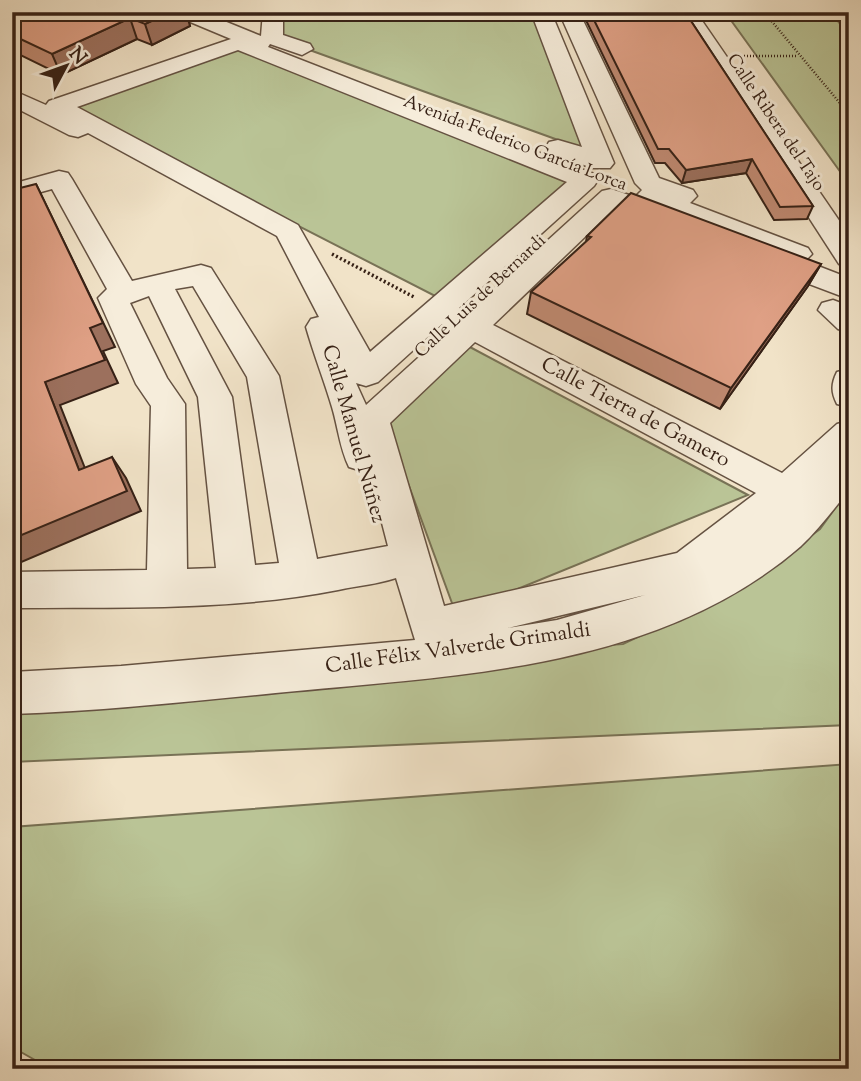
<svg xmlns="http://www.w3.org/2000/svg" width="861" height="1081" viewBox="0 0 861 1081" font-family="'Sorts Mill Goudy',serif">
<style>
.green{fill:#bac496;stroke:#787256;stroke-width:2}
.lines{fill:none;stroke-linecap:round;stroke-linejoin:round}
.minor-casing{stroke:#655242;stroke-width:3}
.path-far1{stroke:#362116;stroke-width:2.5;stroke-dasharray:1 2;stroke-linecap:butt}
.path{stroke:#362116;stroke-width:3.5;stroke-dasharray:2 2.5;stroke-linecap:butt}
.minor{fill:#f6eddb;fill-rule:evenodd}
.wall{fill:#c08a72;stroke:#362116;stroke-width:2}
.shaded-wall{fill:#9c705d;stroke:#362116;stroke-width:2}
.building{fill:#dfa085;stroke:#362116;stroke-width:2}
.labels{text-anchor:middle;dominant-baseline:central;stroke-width:6;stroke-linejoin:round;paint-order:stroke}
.far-street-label{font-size:18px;fill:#362116;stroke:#f6eddb}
.street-label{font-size:21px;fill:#362116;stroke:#f6eddb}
</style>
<rect width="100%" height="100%" fill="#f1e3c8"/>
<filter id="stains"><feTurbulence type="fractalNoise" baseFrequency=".00286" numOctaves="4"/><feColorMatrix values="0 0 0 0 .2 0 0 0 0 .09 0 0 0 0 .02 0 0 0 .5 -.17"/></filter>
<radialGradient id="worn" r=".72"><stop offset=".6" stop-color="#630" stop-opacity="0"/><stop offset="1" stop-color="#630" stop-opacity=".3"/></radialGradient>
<g class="green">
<path d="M283,12h249l51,137 -301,-109z"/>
<path d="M725,12h105l19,22v150z"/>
<path d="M243,46l334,137 -136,116 -373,-191z"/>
<path d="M468,346l280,149 -292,119 -69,-188z"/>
<path d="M849,489v236l-837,37v-78l611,-40 118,-56 79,-59z"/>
<path d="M849,764v305h-798l-39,-22v-220z"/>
</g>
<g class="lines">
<defs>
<g id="minor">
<path d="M173,12h29l59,24 2,-24h20v23l27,9 3,5 -11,6 -32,-11 -2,3 326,127 4,6 -4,6 -135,122 10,4 133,-121 9,-2 24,8 7,-7 -7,-7 -76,-171h20l80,166 34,12 4,6 -7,7 118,45 4,6 -7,7 44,17v21l-93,-35 -4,-7 8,-8 -75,-29 -4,6 -10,2 -10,-2 -46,-18 -122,117 289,148 55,-49 12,-3v69c-15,19 -30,39 -48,56 -138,120 -331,129 -504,145 -95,9 -190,20 -285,23v-42l109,-6 294,-26 -19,-62c-18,6 -39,8 -58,12 -106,21 -218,17 -326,18v-36l135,-2 4,-164 -15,-22 -38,-86 9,-9 -55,-100 -40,11v-16l47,-13 9,2 4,6 60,102 69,-16 10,3 68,108 38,183 71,-13 -20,-77 -6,2 -13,-4c-9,-18 -11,-40 -17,-60 -8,-27 -18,-52 -26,-80l5,-8 8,-2 -42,-81 -189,-103 -10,4 -9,-2 -57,-29v-16l34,15 3,-4 182,-62 -55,-23zM238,50l329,132 -197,170 -72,-127 -221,-118zM193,286l54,91 32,186 -24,2 -23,-168 -57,-108zM149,296l49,101 18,171 -29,1 -2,-165 -18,-26 -37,-75zM442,324l8,5 -84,76 -10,-22 10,3 12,-4zM475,342l281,151 -79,60 -233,53 -54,-183zM645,595l-88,25 -49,8z"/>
<path d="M531,12h20l63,151 -4,5h-18l-43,-16 -3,-5 3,-5 9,-2 24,7z"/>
<path d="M676,12h20l153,223v31l-10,-2z"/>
<path d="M833,300l16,6v26l-11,-3 -20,-19 4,-7z"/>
<path d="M849,369v38l-12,-3c-6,-12 -6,-20 0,-32z"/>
</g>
</defs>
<use href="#minor" class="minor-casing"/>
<g class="path-far1">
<path d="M764,12l85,102"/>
<path d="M741,56h57"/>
</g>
<path class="path" d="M332,254l82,43"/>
<use href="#minor" class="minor"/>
</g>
<g class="wall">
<path d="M12,12h174l4,14 -38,19 -15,-6 -76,36 -49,-24z"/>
<path d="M582,12h103l128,194 -6,13 -33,1 -28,-47 -64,10 -17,-20h-10z"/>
<path d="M587,236l234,28 -13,22 -88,123 -193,-95 4,-22 55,-50z"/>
</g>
<g class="shaded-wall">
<path d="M171,12h15l4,14 -38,19 -7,-21z"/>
<path d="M130,18l7,21 -76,36 -9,-21z"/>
<path d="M752,159l-6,14 -64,10 4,-13z"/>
<path d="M36,184l79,163 -12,4 15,32 -58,22 34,86 -15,-21 -34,-88 45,-54z"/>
<path d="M821,264l-13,22 -88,123 11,-21z"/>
<path d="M112,457l14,21 15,33 -129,55v-27z"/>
</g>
<g class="building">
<path d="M12,12h159l-26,12 -15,-6 -78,36 -40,-19z"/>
<path d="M590,12h95l128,194 -33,1 -28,-48 -66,11 -17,-21h-11z"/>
<path d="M36,184l67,139 -13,5 15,32 -60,22 34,88 33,-13 15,34 -115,48v-349z"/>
<path d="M631,193l190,71 -90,124 -200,-96 60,-55 -4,-1z"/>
</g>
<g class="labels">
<g class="far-street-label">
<text transform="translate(775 123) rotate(56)">Calle Ribera del Tajo</text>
<text transform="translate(515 144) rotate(21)">Avenida Federico García Lorca</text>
<text transform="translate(481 297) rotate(-43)">Calle Luis de Bernardi</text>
</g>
<g class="street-label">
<text transform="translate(635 413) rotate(28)">Calle Tierra de Gamero</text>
<text transform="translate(353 434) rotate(74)">Calle Manuel Núñez</text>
<text transform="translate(458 649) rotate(-8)">Calle Félix Valverde Grimaldi</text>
</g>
</g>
<rect width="861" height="1081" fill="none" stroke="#f1e3c8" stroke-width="42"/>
<rect x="14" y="14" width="833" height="1053" fill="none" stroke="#362116" stroke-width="3.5"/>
<rect x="21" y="21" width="819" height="1039" fill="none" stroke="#362116" stroke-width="2"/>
<g transform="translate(66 66) rotate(49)" stroke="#f6eddb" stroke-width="5" paint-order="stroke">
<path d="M0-5L12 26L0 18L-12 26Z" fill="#362116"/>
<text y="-10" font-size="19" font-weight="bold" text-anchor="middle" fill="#362116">N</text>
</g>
<rect width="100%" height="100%" filter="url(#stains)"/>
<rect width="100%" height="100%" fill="url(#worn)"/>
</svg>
